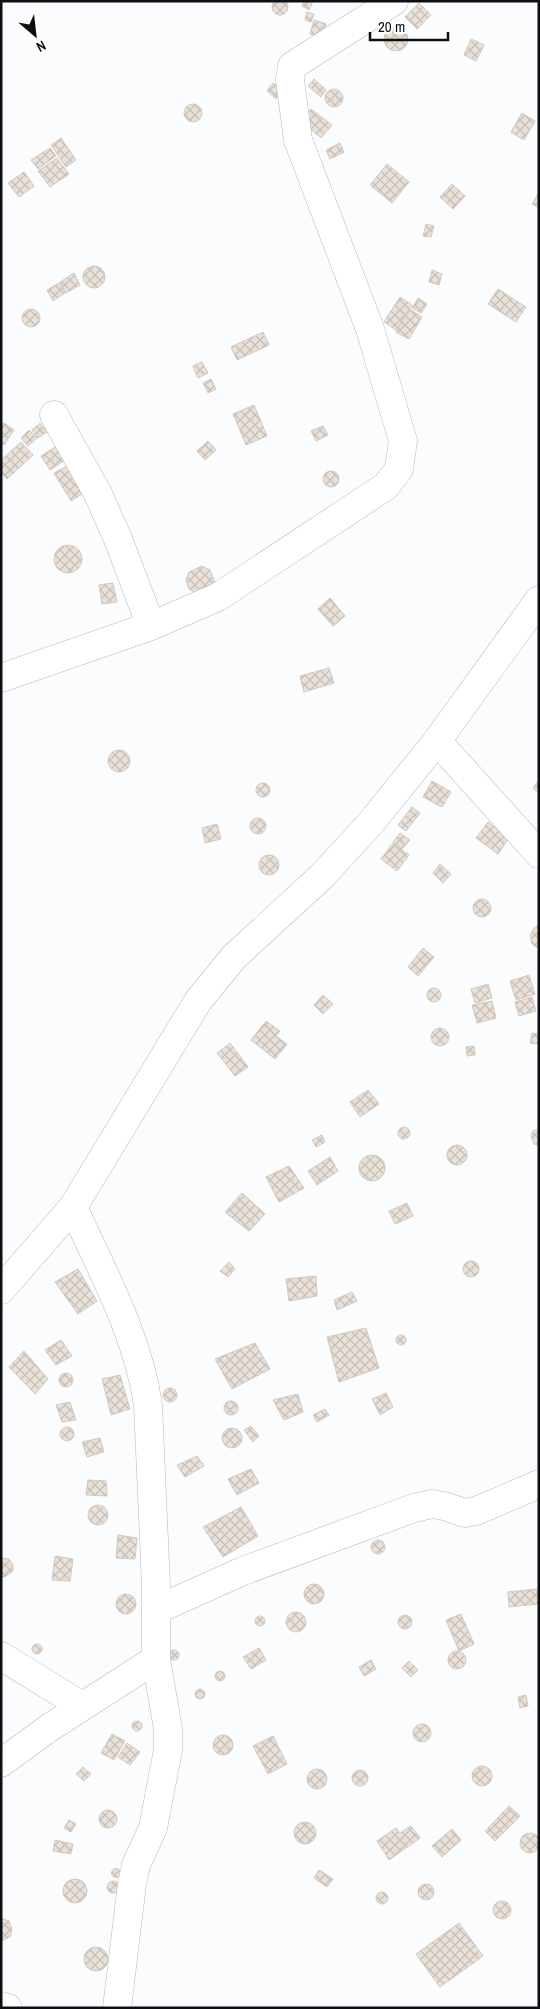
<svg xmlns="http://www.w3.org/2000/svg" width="540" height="2009" viewBox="0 0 540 2009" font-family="'Archivo Narrow',sans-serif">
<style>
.building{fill:url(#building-cross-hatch);stroke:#d2c9c1}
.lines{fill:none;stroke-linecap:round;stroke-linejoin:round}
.street-casing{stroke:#b3b9c3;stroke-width:29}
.street{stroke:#fff;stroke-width:28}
</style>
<defs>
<pattern id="building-cross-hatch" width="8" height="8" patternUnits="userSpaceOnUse" patternTransform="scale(1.25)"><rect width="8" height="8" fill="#e9e0d8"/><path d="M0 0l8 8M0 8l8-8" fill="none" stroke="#c7bfb8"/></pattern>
</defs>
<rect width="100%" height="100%" fill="#fafcfe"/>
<g class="building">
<circle cx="280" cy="7" r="8"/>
<path d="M304,1h9l-4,9 -7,-4z"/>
<path d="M419,3l12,12 -14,14 -12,-12z"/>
<path d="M307,12l7,2 -3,8 -6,-2z"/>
<path d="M314,20l12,4 -4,14 -12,-4z"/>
<circle cx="396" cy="39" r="12"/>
<path d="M471,39l13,6 -8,16 -12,-6z"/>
<path d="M314,79l12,11 -5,7 -13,-11z"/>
<path d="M273,83l10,8 -7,8 -9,-8z"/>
<circle cx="334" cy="98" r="9"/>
<circle cx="193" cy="113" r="9"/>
<path d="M311,109l21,16 -11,13 -20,-17z"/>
<path d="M522,113l13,8 -11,19 -13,-8z"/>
<path d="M61,138l15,22 -10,7 -15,-22z"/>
<path d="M340,143l4,9 -14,7 -4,-9z"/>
<path d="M50,148l6,8 -18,13 -7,-9z"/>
<path d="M57,158l12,16 -19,13 -12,-16z"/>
<path d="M387,164l22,18 -17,21 -22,-18z"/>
<path d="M24,172l10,14 -15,11 -11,-14z"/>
<path d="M452,184l13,12 -12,13 -13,-12z"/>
<path d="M539,192v16l-7,-4z"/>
<path d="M426,224l8,2 -3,11 -8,-1z"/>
<circle cx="94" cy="277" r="11"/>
<path d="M432,270l10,4 -3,11 -10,-3z"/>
<path d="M74,273l6,12 -14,8 -6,-11z"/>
<path d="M59,283l6,10 -12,8 -6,-11z"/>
<path d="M498,289l28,18 -10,15 -28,-18z"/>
<path d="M400,297l12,8 -16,25 -12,-8z"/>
<path d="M418,298l9,6 -6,9 -9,-5z"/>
<circle cx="31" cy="318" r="9"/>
<path d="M410,309l12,8 -13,22 -13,-7z"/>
<path d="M263,332l6,13 -32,15 -6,-13z"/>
<path d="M202,362l6,11 -10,5 -5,-12z"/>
<path d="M211,379l5,10 -8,4 -5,-10z"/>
<path d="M254,405l13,31 -21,9 -13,-31z"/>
<path d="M4,423l10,7 -10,15 -3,-1v-17z"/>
<path d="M40,423l7,9 -9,6 -6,-8z"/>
<path d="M323,426l5,9 -12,6 -5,-10z"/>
<path d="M29,430l8,8 -9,8 -7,-8z"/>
<path d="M208,441l8,9 -11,10 -8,-9z"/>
<path d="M21,442l12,13 -26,24 -6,-6v-13z"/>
<path d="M58,445l9,14 -17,11 -9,-14z"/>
<path d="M69,465l16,27 -14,9 -17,-28z"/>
<circle cx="331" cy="479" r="8"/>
<circle cx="68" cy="559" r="14"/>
<path d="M202,566l8,4 5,13 -18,11 -8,-5 -3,-9 3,-8z"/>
<path d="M113,583l4,19 -15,2 -3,-19z"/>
<path d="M330,598l15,18 -12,10 -15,-17z"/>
<path d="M329,668l5,15 -30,9 -4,-16z"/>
<circle cx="119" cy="761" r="11"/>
<path d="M539,780v13l-6,-5z"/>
<path d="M432,781l19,11 -9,15 -19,-10z"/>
<circle cx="263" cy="790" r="7"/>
<path d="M412,807l8,6 -14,18 -8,-6z"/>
<circle cx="258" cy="826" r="8"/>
<path d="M488,822l21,16 -11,16 -22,-16z"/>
<path d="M217,824l4,15 -16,4 -3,-15z"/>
<path d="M400,833l10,7 -8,9 -9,-7z"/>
<path d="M393,843l16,12 -12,16 -16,-12z"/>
<circle cx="269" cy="865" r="10"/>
<path d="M440,864l11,10 -8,9 -10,-10z"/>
<circle cx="482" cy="908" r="9"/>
<path d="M539,925v24l-7,-5 -2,-8 4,-8z"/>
<path d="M423,948l11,9 -16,19 -10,-9z"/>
<path d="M529,975l6,19 -19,6 -6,-19z"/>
<path d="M488,984l4,14 -17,5 -4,-14z"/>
<circle cx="434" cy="995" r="7"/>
<path d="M323,995l10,9 -10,10 -9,-9z"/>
<path d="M532,997l4,14 -17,5 -4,-14z"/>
<path d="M492,1001l4,17 -19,5 -5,-18z"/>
<path d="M266,1021l14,10 -4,5 11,8 -12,15 -24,-19z"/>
<circle cx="440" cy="1037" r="9"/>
<path d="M532,1033l7,1v10l-9,-1z"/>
<path d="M230,1043l18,24 -13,9 -18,-23z"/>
<path d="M474,1046l1,9 -8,1 -1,-9z"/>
<path d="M368,1090l11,14 -19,13 -10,-15z"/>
<circle cx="404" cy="1133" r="6"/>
<path d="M538,1129h1v17l-5,-2 -3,-8 2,-5z"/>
<path d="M322,1135l3,7 -9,5 -4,-7z"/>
<circle cx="457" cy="1155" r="10"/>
<circle cx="372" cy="1168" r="13"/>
<path d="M330,1157l8,14 -21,14 -9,-14z"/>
<path d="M289,1166l15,22 -25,14 -13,-25z"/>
<path d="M242,1193l23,21 -16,17 -24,-19z"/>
<path d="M407,1203l6,13 -18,8 -6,-13z"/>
<circle cx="471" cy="1269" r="8"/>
<path d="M229,1262l6,7 -7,8 -8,-6z"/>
<path d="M78,1269l19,32 -19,13 -23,-32z"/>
<path d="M316,1276l1,20 -28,5 -3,-22z"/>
<path d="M352,1292l5,9 -20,9 -3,-10z"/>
<path d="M366,1328l13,40 -40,14 -12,-45z"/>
<circle cx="401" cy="1340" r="5"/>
<path d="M61,1340l11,16 -16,9 -11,-15z"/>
<path d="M255,1343l15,26 -38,20 -17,-30z"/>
<path d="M24,1351l24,28 -13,15 -26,-27z"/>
<circle cx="66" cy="1380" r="7"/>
<path d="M120,1375l10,34 -19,6 -9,-36z"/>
<circle cx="170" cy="1395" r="7"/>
<path d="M386,1393l7,14 -13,8 -8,-16z"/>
<path d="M298,1394l5,18 -19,8 -11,-20z"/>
<circle cx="231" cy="1408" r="7"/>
<path d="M70,1402l6,18 -14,2 -6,-17z"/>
<path d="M325,1409l4,6 -12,7 -4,-7z"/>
<path d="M251,1426l8,10 -6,6 -9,-12z"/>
<circle cx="67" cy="1434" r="7"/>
<circle cx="232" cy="1438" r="10"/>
<path d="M100,1438l4,14 -17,5 -5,-15z"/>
<path d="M197,1456l7,10 -19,11 -8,-12z"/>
<path d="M251,1469l8,14 -22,12 -9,-16z"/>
<path d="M88,1480l18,1 1,15 -21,-1z"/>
<circle cx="98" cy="1515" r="10"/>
<path d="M241,1507l17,29 -35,21 -20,-30z"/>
<path d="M118,1535l19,3 -2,21 -19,-1z"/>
<circle cx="378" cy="1547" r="7"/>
<path d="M55,1556l18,3 -3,22 -18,-1z"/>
<path d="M1,1558l8,1 4,6v6l-8,6h-4z"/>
<circle cx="314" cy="1594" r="10"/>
<path d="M537,1589l1,15 -29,3 -1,-15z"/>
<circle cx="126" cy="1604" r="10"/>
<circle cx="296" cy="1622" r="10"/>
<path d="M461,1614l13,30 -15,7 -13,-31z"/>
<circle cx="405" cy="1622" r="7"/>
<circle cx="260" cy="1621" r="5"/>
<circle cx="37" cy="1649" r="5"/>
<path d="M259,1648l7,12 -15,9 -8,-12z"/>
<circle cx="174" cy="1655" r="5"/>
<circle cx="457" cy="1660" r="9"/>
<path d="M371,1660l5,9 -12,7 -5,-9z"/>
<path d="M409,1661l9,9 -7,7 -9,-9z"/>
<circle cx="220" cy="1676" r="5"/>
<circle cx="200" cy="1694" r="5"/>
<path d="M526,1695l2,11 -8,2 -2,-11z"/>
<circle cx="137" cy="1726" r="5"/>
<circle cx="422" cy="1733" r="9"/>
<path d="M112,1734l13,7 -11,19 -13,-7z"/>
<circle cx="223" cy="1745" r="10"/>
<path d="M273,1736l14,28 -19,10 -15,-28z"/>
<path d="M127,1743l13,9 -10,13 -12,-8z"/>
<circle cx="482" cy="1776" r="10"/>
<path d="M83,1767l8,7 -7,7 -8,-7z"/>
<circle cx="317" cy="1779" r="10"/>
<circle cx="360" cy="1778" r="8"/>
<path d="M509,1806l11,10 -25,25 -10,-10z"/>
<circle cx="108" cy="1819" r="9"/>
<path d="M69,1820l7,4 -5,8 -7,-4z"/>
<circle cx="305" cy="1833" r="11"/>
<path d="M411,1826l9,12 -31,22 -12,-19 19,-13 4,5z"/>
<path d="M452,1829l9,11 -19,17 -10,-11z"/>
<circle cx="530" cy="1843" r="10"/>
<path d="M55,1840l18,4 -2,10 -18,-3z"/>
<circle cx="116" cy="1873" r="4.5"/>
<path d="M319,1870l14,9 -6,8 -13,-9z"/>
<circle cx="75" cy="1891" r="12"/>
<circle cx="113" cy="1887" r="6"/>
<circle cx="426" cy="1892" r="8"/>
<circle cx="382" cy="1898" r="6"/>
<circle cx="502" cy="1910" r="9"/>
<path d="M1,1918l8,3 3,9 -2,7 -9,4z"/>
<path d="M459,1923l24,33 -43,31 -24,-33z"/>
<circle cx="96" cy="1959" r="12"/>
</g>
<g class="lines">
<defs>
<g id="street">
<path d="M54,415l44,79 20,45 33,87"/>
<path d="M1,678l150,-52 67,-29 168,-111 13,-17 4,-28 -33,-112 -72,-189 -8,-60 2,-14 102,-65"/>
<path d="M437,741l102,113"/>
<path d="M73,1207c29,64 65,128 75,198l8,181v73l12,70v21l-15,78 -17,37 -4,19 -15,124"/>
<path d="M1,1290l72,-83 125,-206 36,-44 88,-81 47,-51 68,-84 102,-141"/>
<path d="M156,1610l87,-39 171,-63 18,-4 12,2 21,7 11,-2 63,-27"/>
<path d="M1,1656l81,50"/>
<path d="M1,1763l48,-35 107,-69"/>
<path d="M1,2006l7,2"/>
</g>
</defs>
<use href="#street" class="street-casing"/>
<use href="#street" class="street"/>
</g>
<rect width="540" height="2009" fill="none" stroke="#0d0f13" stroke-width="5"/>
<g transform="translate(35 35) rotate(152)" stroke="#ffffff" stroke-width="4" paint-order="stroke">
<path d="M0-4L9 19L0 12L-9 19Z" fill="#0d0f13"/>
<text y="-8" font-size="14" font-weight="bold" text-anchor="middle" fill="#0d0f13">N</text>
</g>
<path d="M370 32v8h78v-8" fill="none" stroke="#0d0f13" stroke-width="2.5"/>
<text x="378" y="32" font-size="15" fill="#0d0f13" stroke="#ffffff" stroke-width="4" paint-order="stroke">20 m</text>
</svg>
